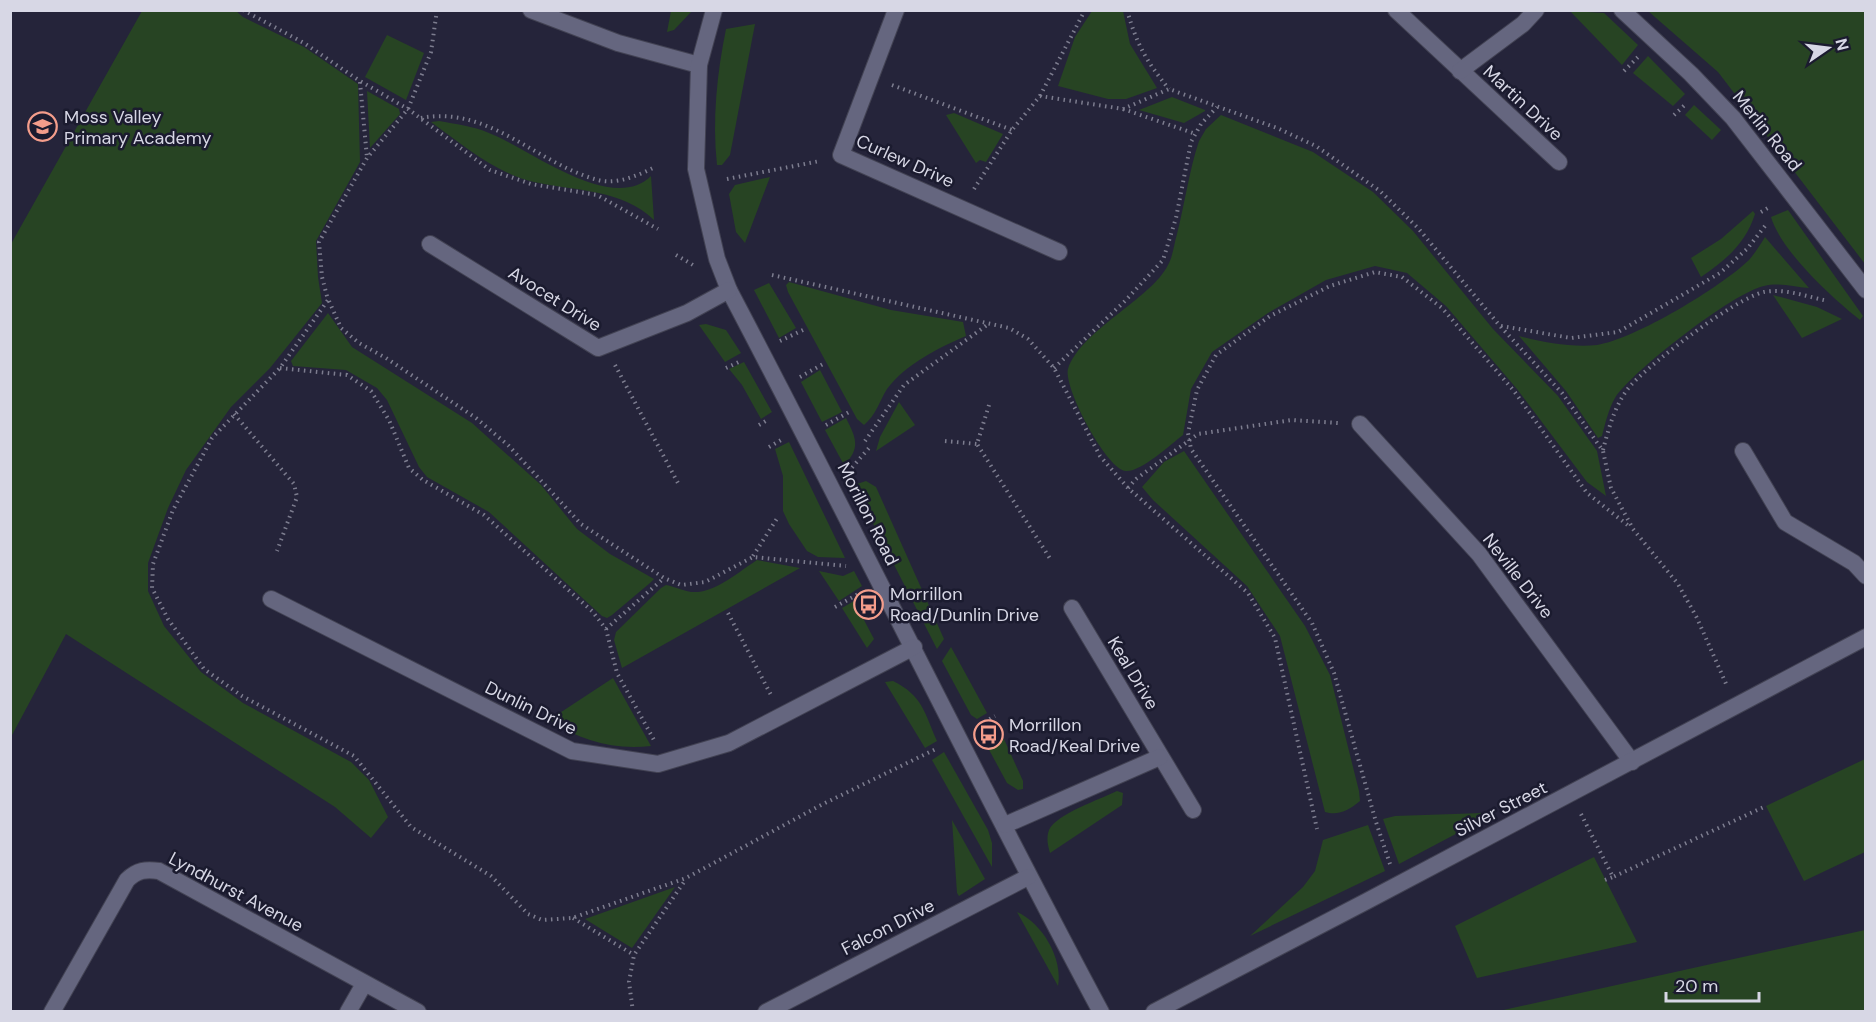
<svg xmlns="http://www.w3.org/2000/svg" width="1876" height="1022" viewBox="0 0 1876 1022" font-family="'DM Sans',sans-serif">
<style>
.green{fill:#274423}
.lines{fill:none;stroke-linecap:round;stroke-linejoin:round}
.minor-casing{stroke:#424253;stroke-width:18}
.path{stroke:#7d7d8f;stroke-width:4;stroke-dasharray:1.5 4.5;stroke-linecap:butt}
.minor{stroke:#65667f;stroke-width:16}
.labels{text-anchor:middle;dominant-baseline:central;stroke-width:5;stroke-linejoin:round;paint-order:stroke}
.street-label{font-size:18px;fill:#d7d7e5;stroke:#1b1b2f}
.poi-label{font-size:18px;fill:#d7d7e5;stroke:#1b1b2f;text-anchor:start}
</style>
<rect width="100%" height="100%" fill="#25243a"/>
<g class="green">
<path d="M142,11h94l7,6 61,30 54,37 2,78 -44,79 2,36 4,26 -52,65 -39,39 -45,63 -18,38 -20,55v28l16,35 37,46 42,31 108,59 18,18 19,37 -17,21 -36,-31 -269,-173 -55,103v-493z"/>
<path d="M671,11h21l-18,19 -7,2z"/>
<path d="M1092,11h31l7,33 27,44 -31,11h-18l-50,-13 17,-49z"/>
<path d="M1570,11l34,2 34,32 -16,20z"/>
<path d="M1648,11h217v253l-147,-192z"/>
<path d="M755,24l-25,131 -8,10h-5c-5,-45 0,-92 9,-136z"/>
<path d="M387,35l37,18 -18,47 -41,-23z"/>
<path d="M1648,56l37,38 -12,12 -40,-33z"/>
<path d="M367,91l32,18 1,5 -30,34z"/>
<path d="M1172,97l33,13v1l-21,12 -45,-13z"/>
<path d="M1694,105l27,25 -9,10 -27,-25z"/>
<path d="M954,113l49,21 -17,28 -6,-2 -4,3 -30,-48z"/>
<path d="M1221,115l92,37 60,40 40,39 80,98 65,67 39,55 9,45 -19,-14 -70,-93 -71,-83 -39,-33 -32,-7 -49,14 -58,33 -56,39 -21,37 -8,46c-13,10 -42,37 -57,36 -19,-1 -63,-84 -58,-102 13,-39 83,-70 100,-104 5,-9 6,-21 9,-31 8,-31 12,-63 22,-93l7,-12z"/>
<path d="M439,121c16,3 34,5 50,12 39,15 123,82 162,43l3,44c-32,-31 -79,-29 -120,-38 -39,-9 -71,-37 -103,-60z"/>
<path d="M770,177l-25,66 -9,-11 -7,-38 6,-9z"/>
<path d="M1788,210l75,106 -3,4c-28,-22 -79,-69 -89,-103z"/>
<path d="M1753,211l2,3c-9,29 -29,46 -54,63l-10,-19 30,-19z"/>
<path d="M1765,237l44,51c-16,-1 -29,-6 -45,-2 -30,6 -132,85 -149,112 -6,10 -10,26 -13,38l-4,2 -32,-47 -47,-55c23,6 54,12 78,9 38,-6 124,-58 152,-85 6,-7 11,-15 16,-23z"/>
<path d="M789,282l102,28 72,12 3,14c-28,12 -60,28 -79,53 -8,13 -11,26 -23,36l-7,-6 -69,-127 -2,-7z"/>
<path d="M769,283l27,45 -17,10 -25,-48z"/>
<path d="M1773,295l44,12 25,12 -40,19z"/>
<path d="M328,313l24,34 120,76 69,62 36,44 33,25 44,25 -4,4 -38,32 -5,3 -5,-2 -113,-104 -62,-35 -8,-10 -32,-67 -10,-12 -31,-18 -53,-4 -2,-5z"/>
<path d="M706,324l20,6 15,23 -16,9 -26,-37z"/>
<path d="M744,362l28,50 -11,7 -19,-34 -13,-16z"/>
<path d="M820,370l22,42 -20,10 -21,-40z"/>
<path d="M899,402l16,23 -39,26 4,-14z"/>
<path d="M846,418c10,20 15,30 -2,47l-19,-35z"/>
<path d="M789,442l56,116 -27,-1 -11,-6 -18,-27 -6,-13v-35l-8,-27z"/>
<path d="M1184,451l121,175 25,49 29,116 1,10c-11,9 -21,15 -35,11l-45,-176 -33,-50 -94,-86 -11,-13 22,-25z"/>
<path d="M866,481l10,6 68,152 -7,10 -78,-153 -2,-12z"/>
<path d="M757,560l43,8 -178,100 -8,-28 2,-8 45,-44 5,-3c11,2 20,8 32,7 20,-2 42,-21 59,-32z"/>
<path d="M819,571l24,5 11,-5 8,15 -23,15z"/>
<path d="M854,601l20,38 -7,9 -25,-40z"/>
<path d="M951,647l36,66 -10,6 -6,-4 -29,-54z"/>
<path d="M613,678l38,68c-38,4 -70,-5 -102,-26z"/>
<path d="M893,681c30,15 31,31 44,60l-12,7 -40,-66z"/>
<path d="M1004,739l19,42v8l-5,1 -11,-7 -20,-37z"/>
<path d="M944,752l44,78 4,13v24l-60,-107z"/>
<path d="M1865,759v93l-61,29 -38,-75z"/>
<path d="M1117,791l6,2 -1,12 -72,48c-2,-7 -4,-15 -1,-23 7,-16 52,-31 68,-39z"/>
<path d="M1483,813l4,1 -1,4 -87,46 -16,-45 12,-3z"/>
<path d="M952,820l33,59 -26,17 -2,-3z"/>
<path d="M1368,825l17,46 -135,65 53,-49 12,-16 8,-31z"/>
<path d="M1594,857l43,85 -160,36 -22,-52z"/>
<path d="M675,887l-43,61 -47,-29z"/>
<path d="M1017,912c25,11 46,46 41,74z"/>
<path d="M1865,930v81h-366z"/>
</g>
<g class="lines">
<defs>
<g id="minor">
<path d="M531,10l87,33 81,22"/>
<path d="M714,10l-15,55 -3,104 21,90 12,31c126,239 244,483 372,722"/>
<path d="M896,10l-55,145 218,97"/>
<path d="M1396,10l163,152"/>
<path d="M1622,10l69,64 42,44 133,172"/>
<path d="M1460,71l63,-47 13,-14"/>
<path d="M430,244l168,104 89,-35 42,-23"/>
<path d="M1360,424l119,130 153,208"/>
<path d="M1743,451l42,71 69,41 12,13"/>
<path d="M271,599l301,152 86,13 71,-21 185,-96"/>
<path d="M1072,608l121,202"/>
<path d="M1005,825l155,-68"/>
<path d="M52,1012l75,-132c10,-10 19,-11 32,-9l259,141"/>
<path d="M348,1012l16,-28"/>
<path d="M766,1012l262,-135"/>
<path d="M1154,1012l213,-111 499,-264"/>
</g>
</defs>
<use href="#minor" class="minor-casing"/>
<g class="path">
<path d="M243,10l61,33 56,38 48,28 82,61 41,14 66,11 61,34"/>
<path d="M437,10l-6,42 -23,57 -41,49 -48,84 3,35 6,23 -48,68 -68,70 -39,72 -20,54 -1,24 16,31 36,50 38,27 112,60 57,71 80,49 37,38 14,6 30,-2 114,-40 137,-74 115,-56"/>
<path d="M1127,10c10,35 19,51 42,79"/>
<path d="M1624,71l14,-14"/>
<path d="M360,82l7,76"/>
<path d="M892,85l120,45"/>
<path d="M1040,96l45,-86"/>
<path d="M1123,109l73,25"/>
<path d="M1674,115l13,-12"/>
<path d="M421,118c68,-13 116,46 177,62 19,5 41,-5 57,-13"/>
<path d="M727,179l93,-18"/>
<path d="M974,189l38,-59 28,-34 83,13 46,-20 108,39 39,18 64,45 38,37 82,98 62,67 41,58 8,37 22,41 45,55 19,34 30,68"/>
<path d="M1761,212l10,-6"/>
<path d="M676,255l17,10"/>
<path d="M772,275l237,53 19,11 26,29 46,88 28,32 120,105 27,45 42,191"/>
<path d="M329,301l12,27 18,15 27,15 90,60 33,28 72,78 83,54 17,7 24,-3 48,-25 93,9"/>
<path d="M1501,326l70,12 47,-6 102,-59 27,-24 18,-23"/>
<path d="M780,341l23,-11"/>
<path d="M615,365l64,120"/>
<path d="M280,368l67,7 24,16 18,29 20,48 14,12 61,35 108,96 14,18 11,44 37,67"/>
<path d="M726,368l15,-7"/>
<path d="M1054,368l71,-67 38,-41 13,-42 15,-76 10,-18 16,-17"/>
<path d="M800,377l23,-13"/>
<path d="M989,405l-12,39 74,116"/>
<path d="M234,414l60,70 3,13 -20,54"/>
<path d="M759,425l10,-6"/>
<path d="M826,425l23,-13"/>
<path d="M865,441l39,-56 83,-60"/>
<path d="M945,441l32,3"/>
<path d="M769,447l12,-7"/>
<path d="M1603,450c6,-23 13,-49 29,-66 23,-24 102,-85 132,-92 21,-4 44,5 64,9"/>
<path d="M848,472l21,-24"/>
<path d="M1128,488l8,-9 62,-45 94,-14 46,3"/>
<path d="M753,556l25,-39"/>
<path d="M835,607l25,-14"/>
<path d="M728,613l43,82"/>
<path d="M606,629l58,-51"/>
<path d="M979,725l16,-9"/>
<path d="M1581,814l32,63 153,-71"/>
<path d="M1390,864l-14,-42 -42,-149 -22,-50 -121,-174 -3,-16 9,-43 19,-35 54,-39 60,-30 45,-14 27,5 40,31 72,83 73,102 43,34"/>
<path d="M1605,880l8,-3"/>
<path d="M573,918l61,37"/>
<path d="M633,1012l-4,-30 5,-27 52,-76"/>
</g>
<use href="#minor" class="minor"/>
</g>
<defs>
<symbol id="school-ring" viewBox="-11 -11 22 22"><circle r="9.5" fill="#1b1b2f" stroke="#f49d8b" stroke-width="1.5"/><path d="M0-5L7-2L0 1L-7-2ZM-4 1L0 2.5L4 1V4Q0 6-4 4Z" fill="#f49d8b"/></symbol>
<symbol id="bus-ring" viewBox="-11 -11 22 22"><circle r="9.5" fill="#1b1b2f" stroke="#f49d8b" stroke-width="1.5"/><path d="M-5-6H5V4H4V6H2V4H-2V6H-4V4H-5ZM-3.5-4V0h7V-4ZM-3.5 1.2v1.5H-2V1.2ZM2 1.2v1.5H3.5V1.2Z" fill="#f49d8b"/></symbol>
</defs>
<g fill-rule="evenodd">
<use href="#school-ring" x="26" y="110" width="33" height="33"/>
<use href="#bus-ring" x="852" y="588" width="33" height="33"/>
<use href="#bus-ring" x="972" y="718" width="33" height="33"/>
</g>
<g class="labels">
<g class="street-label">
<text transform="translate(1523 103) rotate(43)">Martin Drive</text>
<text transform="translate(1767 131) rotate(51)">Merlin Road</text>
<text transform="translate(905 161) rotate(24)">Curlew Drive</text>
<text transform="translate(555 299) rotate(32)">Avocet Drive</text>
<text transform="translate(868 514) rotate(63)">Morillon Road</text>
<text transform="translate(1518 576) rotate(52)">Neville Drive</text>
<text transform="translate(1133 673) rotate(59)">Keal Drive</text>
<text transform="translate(531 708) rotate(26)">Dunlin Drive</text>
<text transform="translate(1501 809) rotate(-27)">Silver Street</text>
<text transform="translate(236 892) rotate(28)">Lyndhurst Avenue</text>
<text transform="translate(888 927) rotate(-27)">Falcon Drive</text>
</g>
<g class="poi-label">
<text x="64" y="117">Moss Valley<tspan x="64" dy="21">Primary Academy</tspan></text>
<text x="890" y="594">Morrillon<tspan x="890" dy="21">Road/Dunlin Drive</tspan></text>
<text x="1009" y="725">Morrillon<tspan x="1009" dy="21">Road/Keal Drive</tspan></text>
</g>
</g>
<rect width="1876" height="1022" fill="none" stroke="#d7d7e5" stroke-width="24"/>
<g transform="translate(1828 48) rotate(76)" stroke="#1b1b2f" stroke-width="4.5" paint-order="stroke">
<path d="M0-4.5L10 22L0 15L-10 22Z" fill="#d7d7e5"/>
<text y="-9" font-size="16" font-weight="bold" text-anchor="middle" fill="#d7d7e5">N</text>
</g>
<path d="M1666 992v9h93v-9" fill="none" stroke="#d7d7e5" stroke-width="3"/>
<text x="1675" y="992" font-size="18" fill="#d7d7e5" stroke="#1b1b2f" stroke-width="4.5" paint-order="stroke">20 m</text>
</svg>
